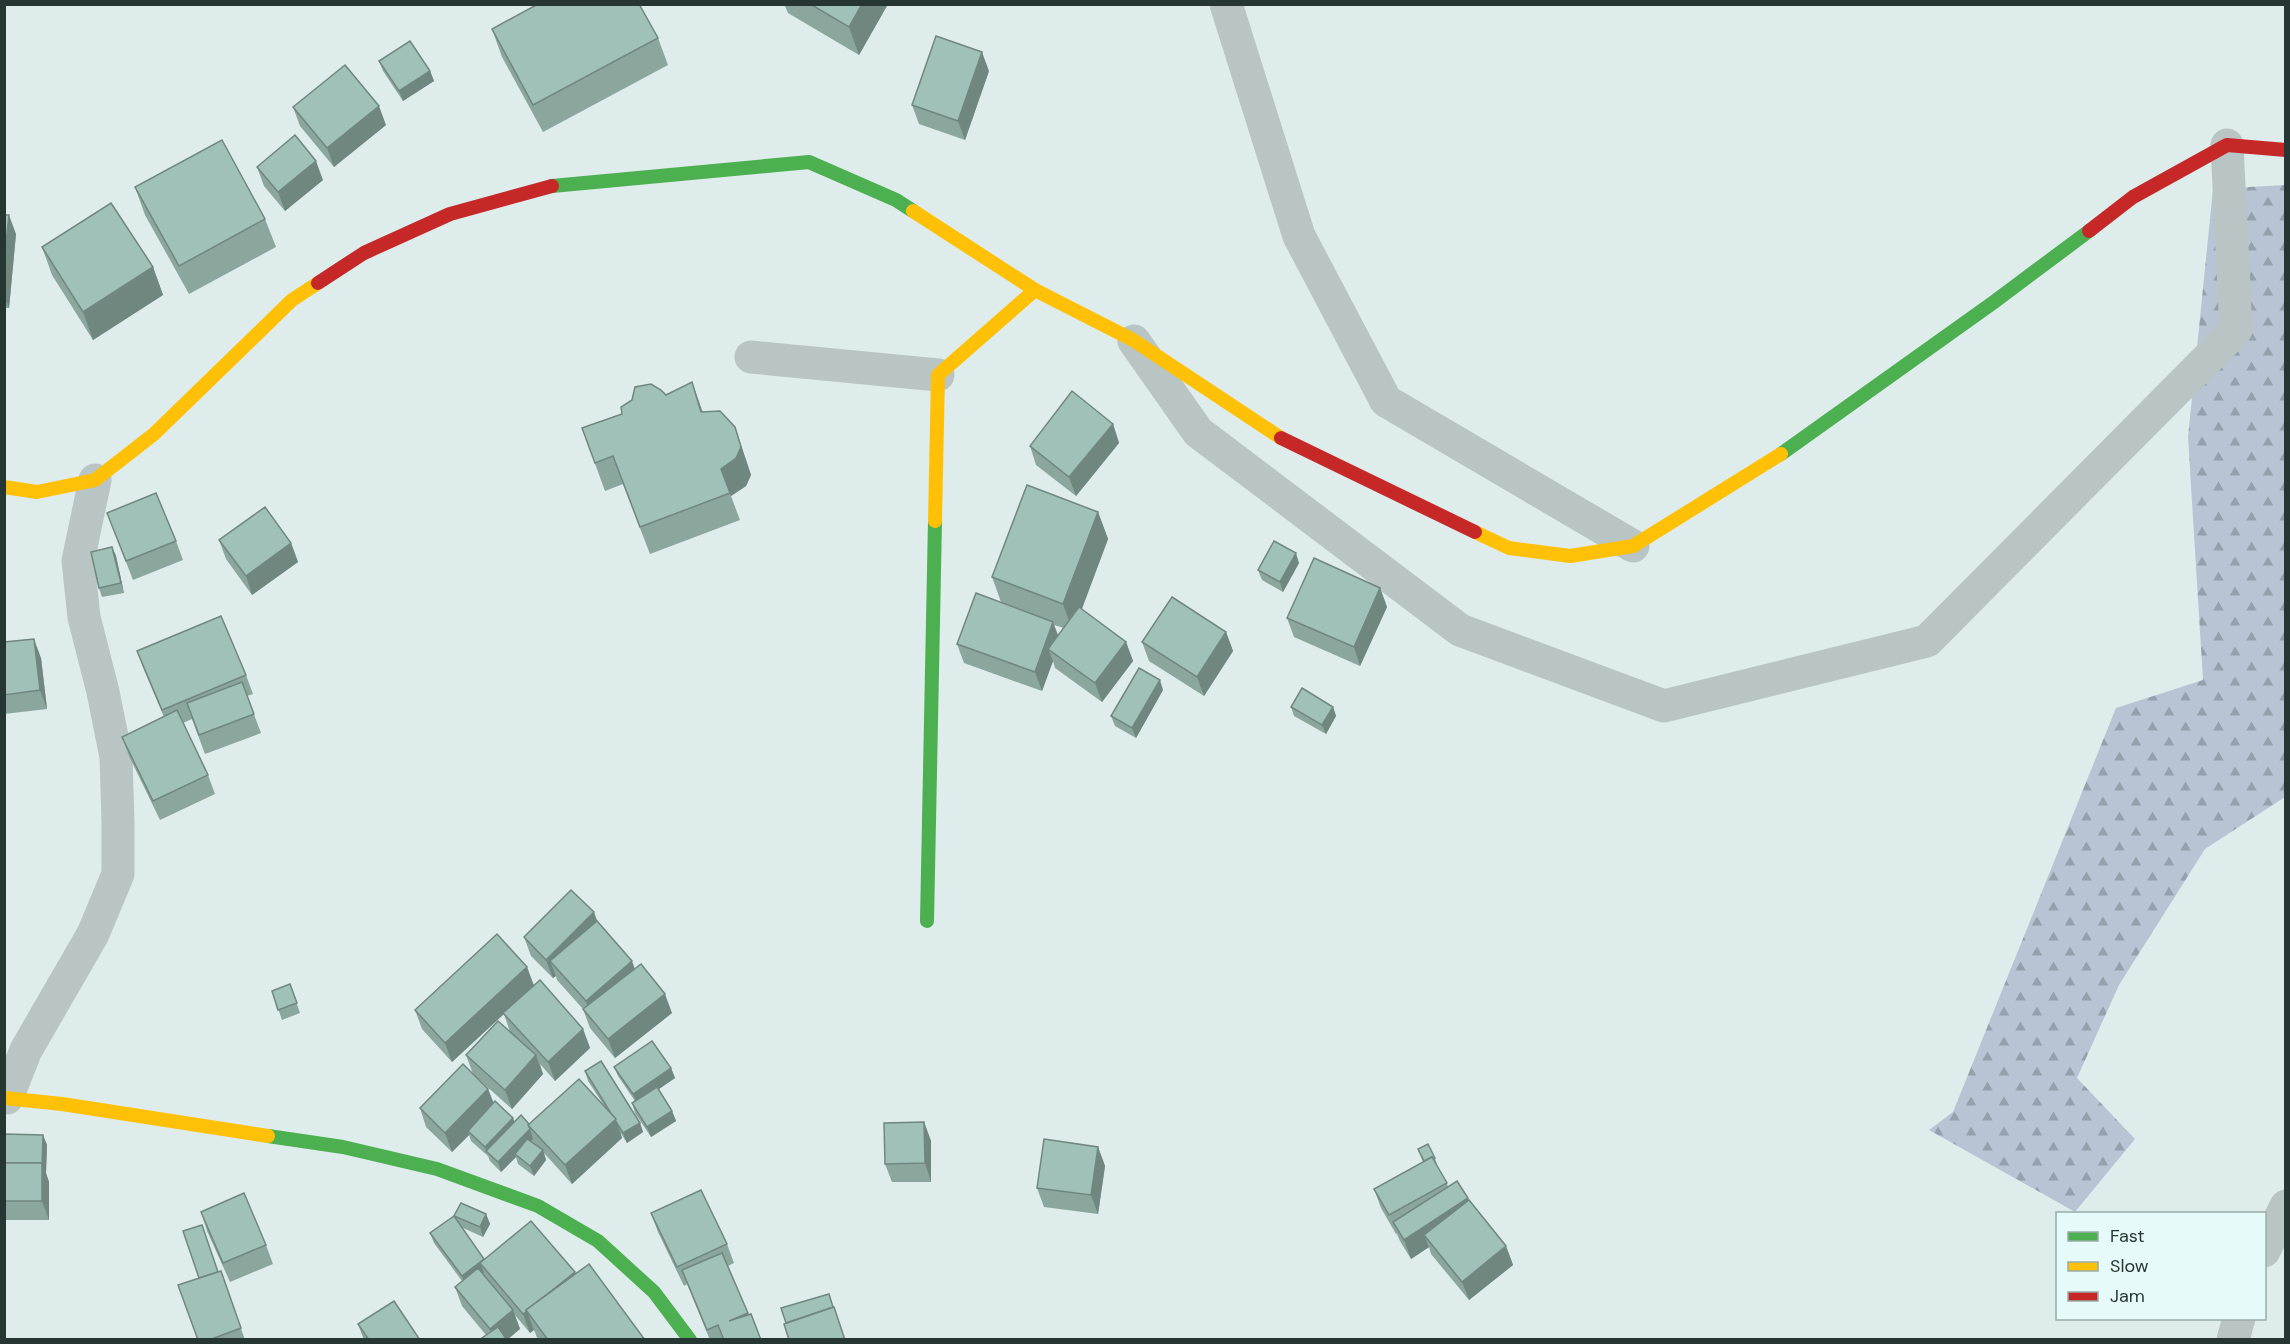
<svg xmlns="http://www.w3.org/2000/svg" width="2290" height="1344" viewBox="0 0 2290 1344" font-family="'DM Sans',sans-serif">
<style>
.forest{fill:url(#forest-firs)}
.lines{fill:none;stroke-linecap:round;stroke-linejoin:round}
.street{stroke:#b8c5c4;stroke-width:33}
.fast{stroke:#4caf50;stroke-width:14}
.slow{stroke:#ffc107;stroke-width:14}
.jam{stroke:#c62828;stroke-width:14}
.wall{fill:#8aa69d;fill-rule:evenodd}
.shaded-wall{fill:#708780}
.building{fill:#a0c1b7;stroke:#708780;stroke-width:1.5}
</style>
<defs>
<pattern id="forest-firs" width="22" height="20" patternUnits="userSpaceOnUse" patternTransform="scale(1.5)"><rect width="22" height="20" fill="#b8c4d4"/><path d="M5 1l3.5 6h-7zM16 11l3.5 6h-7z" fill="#95a0ad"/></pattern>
</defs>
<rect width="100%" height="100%" fill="#dfecec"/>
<path class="forest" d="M2285,185v612l-80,52 -86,136 -42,93 58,61 -60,73 -146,-82 24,-18 163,-404 87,-28 -15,-243 25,-248z"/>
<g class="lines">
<g class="street">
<path d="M1226,4l73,232 87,165 247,145"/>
<path d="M1134,341l64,91 262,198 204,76 263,-65 309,-311 -9,-185"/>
<path d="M751,357l187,18"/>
<path d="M7,1098l19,-48 67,-116 25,-60v-53l-2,-64 -13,-65 -19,-75 -6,-56 17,-81"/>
<path d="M2264,1251l22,-45"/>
<path d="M2233,1340l6,-22"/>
</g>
<g class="fast">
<path d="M552,186l257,-24 87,38 17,11"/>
<path d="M1781,454l213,-152 95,-71"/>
<path d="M927,921l8,-400"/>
<path d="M268,1136l75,11 94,22 101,37 60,35 56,51 36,48"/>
</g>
<g class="slow">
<path d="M913,211l122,79 98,50 148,98"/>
<path d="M4,487l33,5 58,-12 59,-46 138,-134 26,-17"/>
<path d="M935,521l3,-146 97,-85"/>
<path d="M1475,532l34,16 61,8 63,-10 148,-92"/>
<path d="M4,1098l58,6 206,32"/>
</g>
<g class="jam">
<path d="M2089,231l44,-34 94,-52 59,5"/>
<path d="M318,283l46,-30 86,-39 102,-28"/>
<path d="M1281,438l194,94"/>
</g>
</g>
<g class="wall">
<path d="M784,4h104l-29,51 -71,-42z"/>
<path d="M492,29l166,9 10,27 -125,67 -41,-75z"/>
<path d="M379,61l51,10 4,10 -31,20 -20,-30z"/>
<path d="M989,71l-24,69 -46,-16 -7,-19z"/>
<path d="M293,107l93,18 -52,42 -34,-41z"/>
<path d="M257,167l66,13 -38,31 -21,-25z"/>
<path d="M135,187l130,32 11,28 -87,47 -44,-79z"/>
<path d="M4,215l12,19 -7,74h-5z"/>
<path d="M42,247l111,20 10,28 -70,45 -41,-65z"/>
<path d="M666,395l69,32 16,48 -5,11 -15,10 9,24 -90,34 -27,-70 -18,7 -23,-63 40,-14z"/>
<path d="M1113,424l6,19 -43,53 -40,-31 -6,-19z"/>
<path d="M1098,512l10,27 -26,70 44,33 7,19 -31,41 -47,-34 -2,-7 -11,30 -78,-28 -7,-19 44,-42 -9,-25zM1054,625l10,3 -6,7z"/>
<path d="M107,513l69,28 7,19 -50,20z"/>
<path d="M219,540l72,3 7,19 -46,33 -26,-36z"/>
<path d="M112,547l4,9 8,37 -22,4 -3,-9z"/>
<path d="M1299,563l-16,29 -21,-12 -4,-10z"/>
<path d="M1380,588l7,19 -27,59 -66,-29 -7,-19z"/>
<path d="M1226,632l7,19 -29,45 -55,-35 -7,-19z"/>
<path d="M4,642l37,16 6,51 -43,5z"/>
<path d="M137,651l109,24 7,19 -6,2 14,37 -56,21 -13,-35 -9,4 25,52 7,19 -55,26 -31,-64 -7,-19 42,-20 -20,-47z"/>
<path d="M1163,690l-27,48 -21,-12 -4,-10z"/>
<path d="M1291,707h42l3,9 -10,18 -32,-18z"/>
<path d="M597,921l38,48 37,44 -57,45 -25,-30 -7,-19 -26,-29 -1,-4 -3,2 -22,-22 -7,-19z"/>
<path d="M527,967l7,19 49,43 7,19 -35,33 -15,-17 3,10 -31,35 -37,-33 13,13 6,14 21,19 14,2 76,-17 -17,-26 -3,-10 55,52 3,9 -16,11 -7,-11 2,6 -50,46 -28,-31 2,7 -12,16 -16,-12 -2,-7 -15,15 -11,-11 -2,-5 -17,-15 -2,-6 -17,17 -26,-25 -6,-19 53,-34 -7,-19 44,-23 -6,-18 -52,48 -30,-33 -7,-19z"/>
<path d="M290,984l10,29 -18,7 -10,-29z"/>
<path d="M614,1067l57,1 4,10 -16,11 13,22 4,10 -25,16 -16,-24 -3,-10 3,-2 -17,-25z"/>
<path d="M924,1122l7,19v41h-39l-7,-18z"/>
<path d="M4,1134l39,1 4,10 -1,28 3,9v38h-43l-2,-5z"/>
<path d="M1098,1147l7,19 -7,48 -54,-7 -7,-19z"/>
<path d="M1418,1149l17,9 3,10 10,18 21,14 37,46 7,19 -44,35 -38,-46 -2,-7 -18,12 -11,-18 -3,-7h-1l-15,-26 -7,-19 49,-27z"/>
<path d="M201,1212l65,33 7,19 -43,18 -23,-51z"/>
<path d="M651,1213l76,31 7,19 -6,3 20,48 13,26h-51l-23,-56 -3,2 -26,-54z"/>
<path d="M486,1214l4,10 -7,13 -22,-10 23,33 91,14 70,66h-107l-4,-10 -4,3 -15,-18 5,14 -34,6 -24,-29 -7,-19 7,-6 -28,-38 -4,-10 24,-17z"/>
<path d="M221,1271l24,69h-47l20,-68z"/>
<path d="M358,1324l62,16h-56z"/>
</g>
<g class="shaded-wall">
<path d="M862,4h26l-29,51 -10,-28z"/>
<path d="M982,52l7,19 -24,69 -7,-19z"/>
<path d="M430,71l4,10 -31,20 -4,-10z"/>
<path d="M379,106l7,19 -52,42 -7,-19z"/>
<path d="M316,161l7,19 -38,31 -7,-19z"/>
<path d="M9,215l7,19 -7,74 -5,-11v-35z"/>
<path d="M153,267l10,28 -70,45 -10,-28z"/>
<path d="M692,382l10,28 9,30 -10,-28z"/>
<path d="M1113,424l6,19 -43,53 -7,-19z"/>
<path d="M735,427l16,48 -5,11 -15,10 -10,-27z"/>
<path d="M1098,512l10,27 -35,93 -10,-28z"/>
<path d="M291,543l7,19 -46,33 -6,-19z"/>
<path d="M112,547l4,9 8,37 -3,-10z"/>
<path d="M1296,553l3,10 -16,29 -3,-10z"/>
<path d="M1380,588l7,19 -27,59 -6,-19z"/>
<path d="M1053,622l7,19 -12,8 5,12 -11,30 -7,-19z"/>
<path d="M1226,632l7,19 -29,45 -7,-19z"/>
<path d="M34,639l7,19 6,51 -7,-19z"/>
<path d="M1126,642l7,19 -31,41 -7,-19z"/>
<path d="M1160,680l3,10 -27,48 -4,-10z"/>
<path d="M1333,707l3,9 -10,18 -4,-9z"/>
<path d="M594,912l7,19 -51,30 6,15 -3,2 -7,-18z"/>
<path d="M632,961l7,19 -46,40 -7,-19z"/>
<path d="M527,967l7,19 -82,76 -7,-19z"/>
<path d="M665,994l7,19 -57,45 -7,-19z"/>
<path d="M583,1029l7,19 -35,33 -7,-19z"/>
<path d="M536,1055l7,19 -31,35 -7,-19z"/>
<path d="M671,1068l4,10 -38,26 -4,-10z"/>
<path d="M488,1089l7,19 -27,23 1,4 -17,17 -7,-19z"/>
<path d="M672,1111l4,10 -25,16 -4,-10z"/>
<path d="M513,1118l4,9 -30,25 -2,-5z"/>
<path d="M616,1119l6,19 -50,46 -7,-19z"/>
<path d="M924,1122l7,19v41l-6,-19z"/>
<path d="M640,1123l3,9 -16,11 -4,-10z"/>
<path d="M530,1129l3,10 -16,17 -2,-2 1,3 -15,15 -3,-10z"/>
<path d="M43,1135l4,10 -1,28 3,9v38l-7,-19z"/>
<path d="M1098,1147l7,19 -7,48 -7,-19z"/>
<path d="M543,1150l3,10 -12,16 -4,-10z"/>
<path d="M1468,1198l7,19 -51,18 5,12 -18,12 -7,-19z"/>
<path d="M486,1214l4,10 -7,13 -3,-10z"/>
<path d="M1506,1246l7,19 -44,35 -7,-18z"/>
<path d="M484,1259l-4,4 4,9 -19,13 -3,-9z"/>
<path d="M575,1272l7,19 -55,20z"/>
<path d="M513,1310l7,19 -13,11h-13l-4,-11z"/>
<path d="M527,1311l7,19 -4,3 -7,-19z"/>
</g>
<g class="building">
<path d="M538,4h101l19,34 -125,67 -41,-76z"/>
<path d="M810,4h52l-13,23z"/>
<path d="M936,36l46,16 -24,69 -46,-16z"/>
<path d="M410,41l20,30 -31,20 -20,-30z"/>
<path d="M345,65l34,41 -52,42 -34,-41z"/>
<path d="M295,135l21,26 -38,31 -21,-25z"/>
<path d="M222,140l43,79 -86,47 -44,-79z"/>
<path d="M111,203l42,64 -70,45 -41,-65z"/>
<path d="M4,215h5l-5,47z"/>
<path d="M692,382l9,30 19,-1 15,16 6,20 -5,11 -15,11 9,24 -90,34 -27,-71 -18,7 -13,-35 40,-14 -1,-7 11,-7 3,-13 16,-3 10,6 5,5z"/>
<path d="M1072,391l41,33 -44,53 -39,-31z"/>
<path d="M1027,485l71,27 -35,92 -71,-27z"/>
<path d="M156,493l20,48 -50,20 -19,-48z"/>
<path d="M265,507l26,36 -45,33 -27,-36z"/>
<path d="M1274,541l22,12 -16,29 -22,-12z"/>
<path d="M112,547l9,36 -22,5 -8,-36z"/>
<path d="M1314,558l66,30 -26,59 -67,-29z"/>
<path d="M976,593l77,29 -18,50 -78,-28z"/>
<path d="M1172,597l54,35 -29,45 -55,-35z"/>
<path d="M1079,607l47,35 -31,41 -47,-34z"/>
<path d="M221,616l25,59 -84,35 -25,-59z"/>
<path d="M34,639l6,51 -36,5v-53z"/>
<path d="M1139,668l21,12 -28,48 -21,-12z"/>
<path d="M242,682l12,32 -55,21 -12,-32z"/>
<path d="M1302,688l31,19 -11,18 -31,-18z"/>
<path d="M177,710l31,65 -55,26 -31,-64z"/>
<path d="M571,890l23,22 -48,48 -22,-23z"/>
<path d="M597,921l35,40 -46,40 -36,-40z"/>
<path d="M497,934l30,33 -82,76 -30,-33z"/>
<path d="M641,964l24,30 -57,45 -25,-30z"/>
<path d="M540,980l43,49 -35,33 -45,-49z"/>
<path d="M290,984l7,19 -19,7 -6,-19z"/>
<path d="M498,1021l38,34 -31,35 -39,-35z"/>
<path d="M652,1041l19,27 -38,26 -19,-27z"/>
<path d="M601,1061l39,62 -17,10 -38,-62z"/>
<path d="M463,1064l25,25 -43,44 -25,-25z"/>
<path d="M579,1079l37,40 -51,46 -37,-40z"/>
<path d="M657,1087l15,24 -25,16 -15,-24z"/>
<path d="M495,1101l18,17 -28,29 -17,-16z"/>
<path d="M521,1115l8,9 -1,1 2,4 -32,33 -12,-11z"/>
<path d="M924,1122l1,41 -40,1 -1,-41z"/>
<path d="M4,1134l39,1 -1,34v-6h-38z"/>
<path d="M527,1139l16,11 -13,16 -15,-12z"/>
<path d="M1044,1139l54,8 -7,48 -54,-7z"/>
<path d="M1428,1144l7,14 -1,1 -2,-2 -8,4 -6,-12z"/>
<path d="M1432,1157l15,26 -58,32 -15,-26z"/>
<rect x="4" y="1163" width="38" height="38"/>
<path d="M1457,1181l11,17 -64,42 -11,-18z"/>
<path d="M701,1190l26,54 -50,23 -26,-54z"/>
<path d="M244,1193l22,52 -43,18 -22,-51z"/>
<path d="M1469,1200l37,46 -44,36 -38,-47z"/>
<path d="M461,1203l25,11 -6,13 -26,-11z"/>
<path d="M454,1216l30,43 -22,17 -32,-43z"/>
<path d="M531,1221l44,51 -29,23 -20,15 1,1 -4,3 -43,-51z"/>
<path d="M202,1225l16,47 -19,6 -16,-47z"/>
<path d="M722,1253l26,60 -19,8 22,-7 10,26h-37l-6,-15 -11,5 -25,-60z"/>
<path d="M589,1264l56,76h-97l-22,-30z"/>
<path d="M478,1268l35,42 -23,19 -35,-42z"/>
<path d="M221,1271l20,57 -32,12h-11l-20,-55z"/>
<path d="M829,1294l4,13 -47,16 -5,-15z"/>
<path d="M394,1301l26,39h-51l-11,-16z"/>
<path d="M834,1307l11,33h-56l-5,-16z"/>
<path d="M498,1327l9,13h-28z"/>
</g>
<rect width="2290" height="1344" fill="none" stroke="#263632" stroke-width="12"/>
<rect x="2056" y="1212" width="210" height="108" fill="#e6faf9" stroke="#99aca9" stroke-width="1.5"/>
<rect x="2068" y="1232" width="30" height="9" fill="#4caf50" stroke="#99aca9" stroke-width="1.5"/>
<text x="2110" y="1242" font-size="18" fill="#263632">Fast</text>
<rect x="2068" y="1262" width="30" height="9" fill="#ffc107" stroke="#99aca9" stroke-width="1.5"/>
<text x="2110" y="1272" font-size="18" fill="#263632">Slow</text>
<rect x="2068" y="1292" width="30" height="9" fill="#c62828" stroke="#99aca9" stroke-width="1.5"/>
<text x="2110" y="1302" font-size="18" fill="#263632">Jam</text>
</svg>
